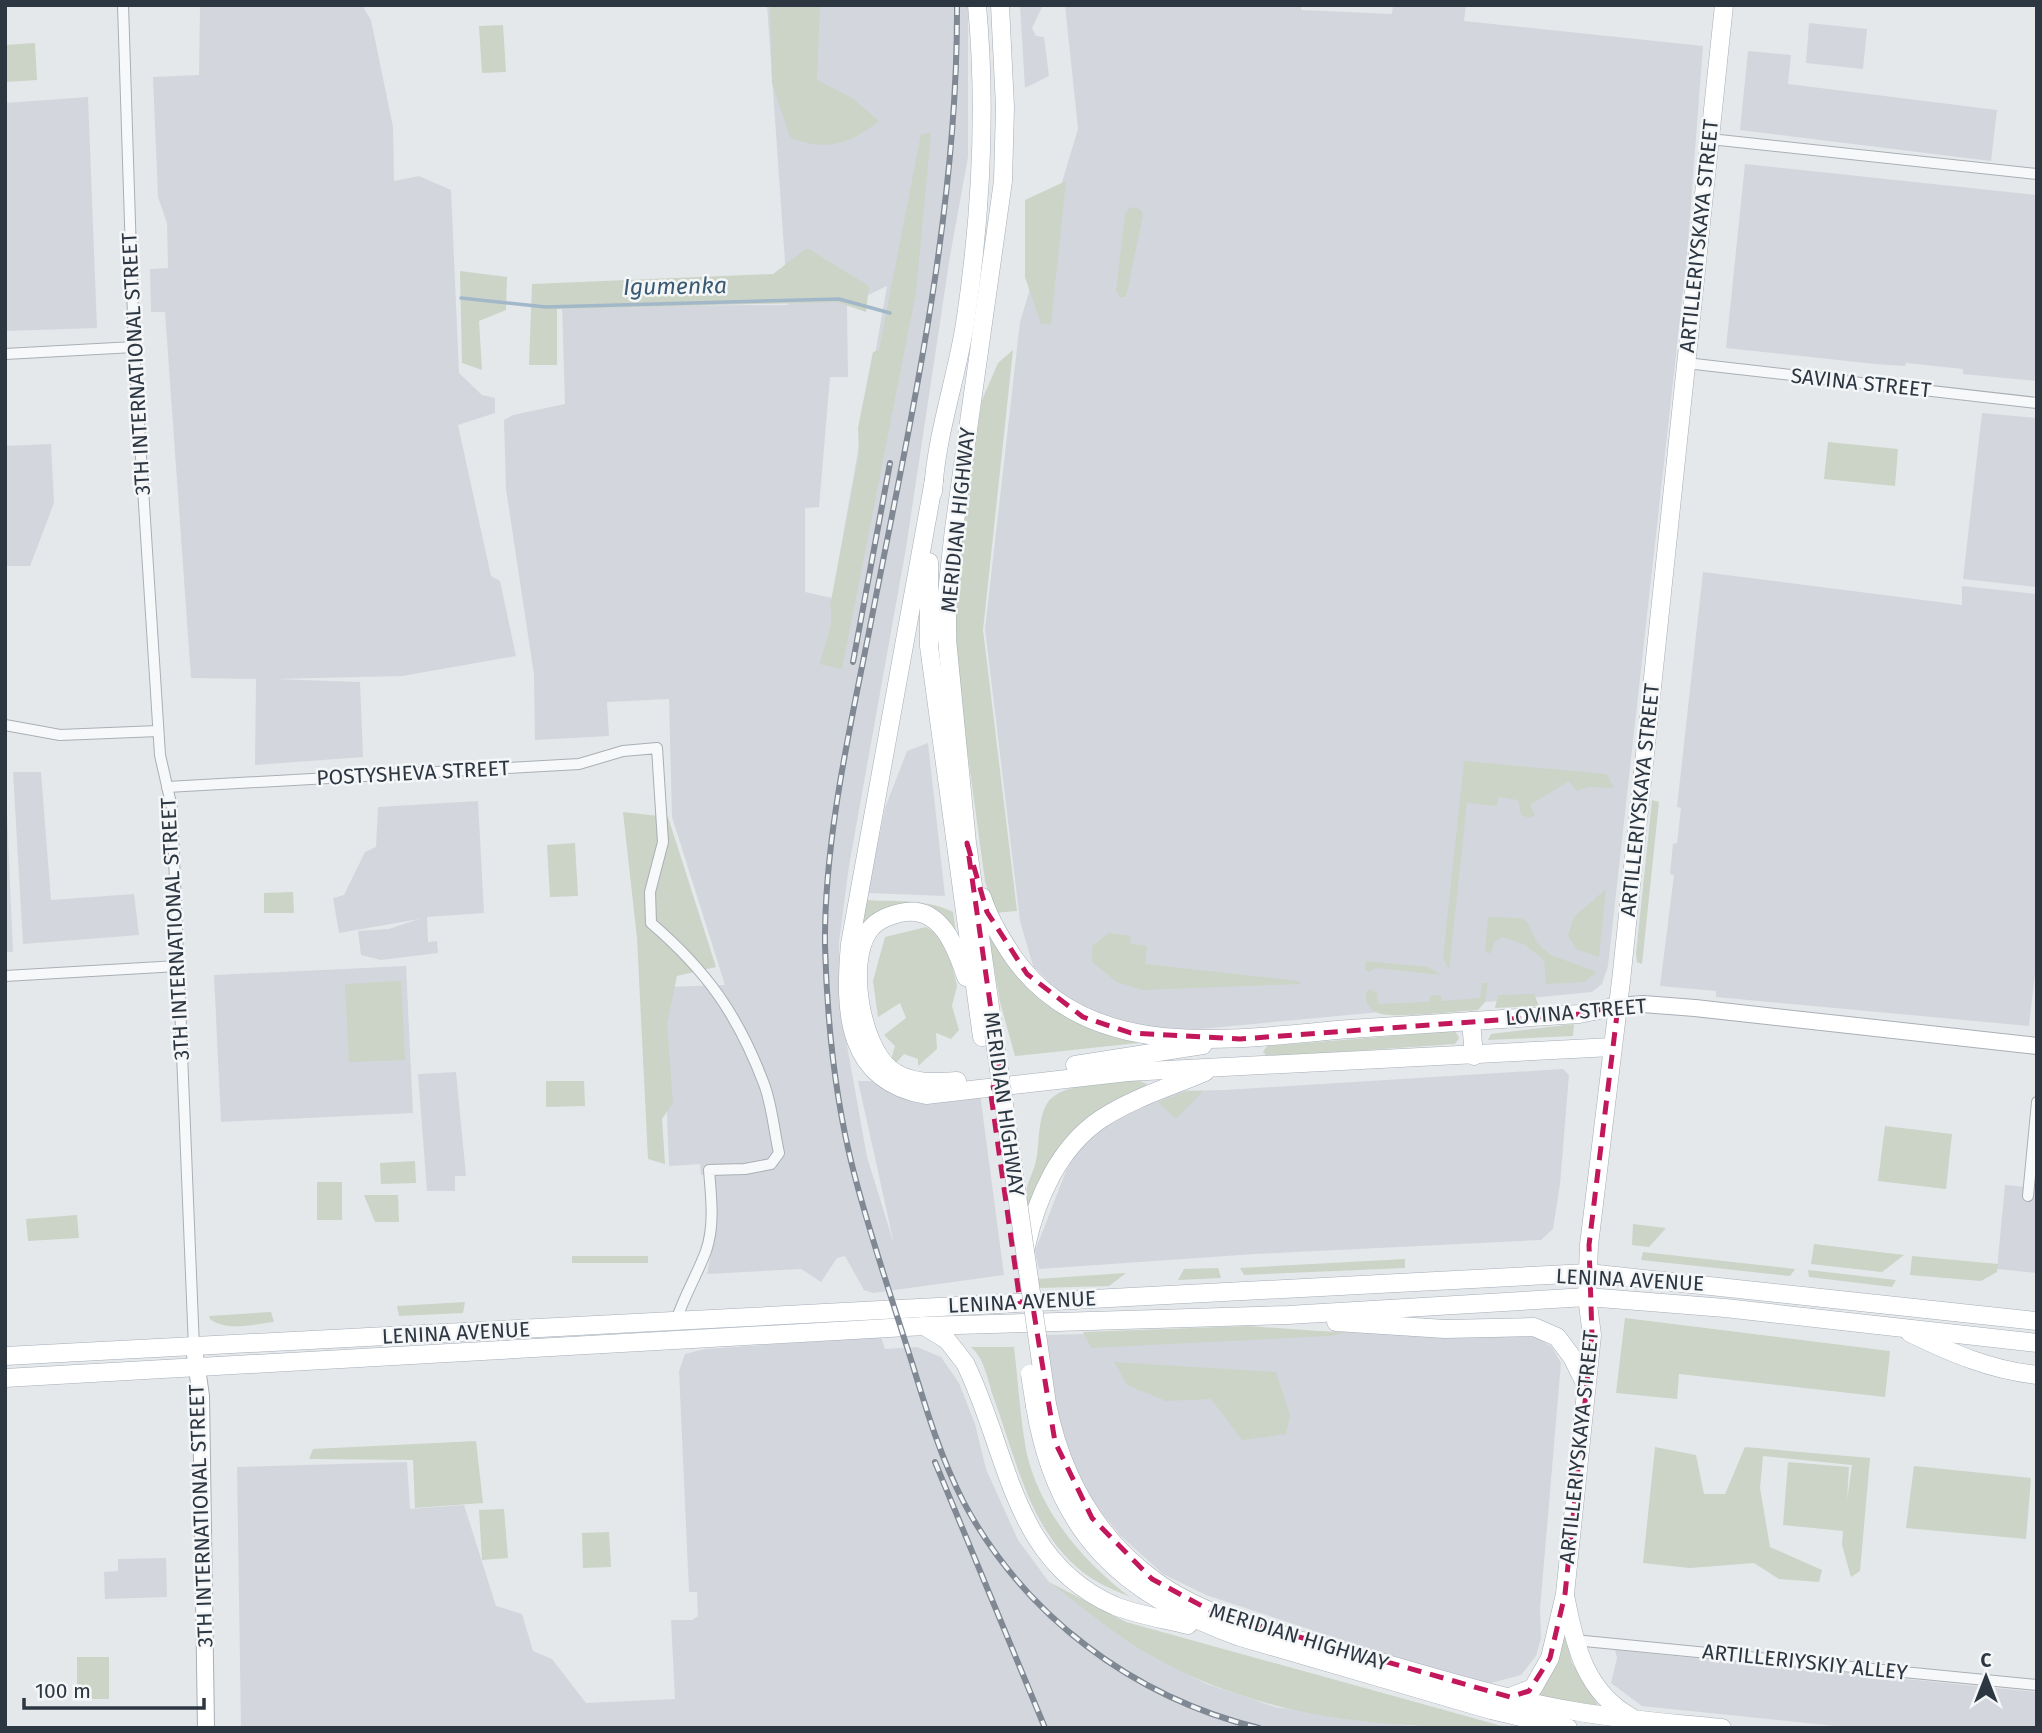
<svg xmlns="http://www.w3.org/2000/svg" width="2042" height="1733" viewBox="0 0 2042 1733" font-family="'Fira Sans',sans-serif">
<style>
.built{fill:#d3d7dd;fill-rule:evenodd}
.green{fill:#cbd4c6}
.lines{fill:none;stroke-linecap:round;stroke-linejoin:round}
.stream{stroke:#a2b8c8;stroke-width:3.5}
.street-casing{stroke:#a9afb5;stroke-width:12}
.secondary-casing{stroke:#a9afb5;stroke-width:18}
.primary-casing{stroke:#a4adb6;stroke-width:19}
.street{stroke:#f7f8f9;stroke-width:10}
.secondary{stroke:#fff;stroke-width:16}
.primary{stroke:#fff;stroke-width:18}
.rail-casing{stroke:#7f8893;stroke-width:6}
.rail{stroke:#f4f6f8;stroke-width:3.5;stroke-dasharray:10;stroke-linecap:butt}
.primary-bridge-casing{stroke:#a4adb6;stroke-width:19;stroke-linecap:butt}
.primary-bridge{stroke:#fff;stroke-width:18}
.marked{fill:none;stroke:#c2185b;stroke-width:5;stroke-dasharray:14 9;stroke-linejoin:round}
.labels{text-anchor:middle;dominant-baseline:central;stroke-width:5;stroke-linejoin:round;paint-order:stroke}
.street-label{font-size:21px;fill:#2d3742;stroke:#f4f6f8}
.water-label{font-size:23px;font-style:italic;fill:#3a5973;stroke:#f4f6f8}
</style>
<rect width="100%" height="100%" fill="#e4e8eb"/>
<g class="built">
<path d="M200,5h162l9,15 22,107 1,54 25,-5 32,14 8,183 23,22 13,3v15l-37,12 33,151 9,5 16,75 -114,20 -127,3 85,3 3,75 -108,8 1,-86 -65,-1 -26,-366h-14l-1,-43 18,-1 -1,-45 -9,-26 -5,-120 46,-2z"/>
<path d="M767,5h201v152l-18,99 -44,292 -57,318 -10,76 1,64 27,151 27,87 -36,-163h15l18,13 31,9 58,-9 24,181 -131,18 -9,-3 -19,-34 -8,2 -16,24 -20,-13 -94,5 9,-45 -3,-55 -12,1 -1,-11 -31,2 -7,-179 63,-2 -53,-168 -3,-118 -62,3 2,34 -74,4 -1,-65 -28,-186 -2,-69 9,-5 52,-11 -3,-98 226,-1zM887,286l-55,312 -27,-6v-84l14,-1 11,-130h18l-1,-72z"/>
<path d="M1020,5h23l-11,23 4,8 8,1 5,39 -24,12z"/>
<path d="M1065,5h236v5l91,4 1,-9h73l-2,16 239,25 -16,210 -79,710 -6,18 -10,8 -403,38 -48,-4 -30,-7 -26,-11 -29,-19 -23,-23 -13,-45 -35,-292 35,-307 58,-193z"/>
<path d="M1809,23l58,6 -4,40 -57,-6z"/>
<path d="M1748,51l43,4 -3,29 209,26 -6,51 -251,-31z"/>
<path d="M88,97l9,231 -92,3v-228z"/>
<path d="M1745,164l292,31v186l-74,-7v-5l-57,-6 -1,3 -30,-2 -149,-16z"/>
<path d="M1982,413l55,5v169l-74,-8z"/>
<path d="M51,444l3,59 -24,63h-25v-120z"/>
<path d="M1703,572l259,33v-19l75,8v363l-8,69 -313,-29v-6l-56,-5 14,-111 -4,-1 3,-30 4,-1 4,-35 -4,-1z"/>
<path d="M928,743l17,153 -77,-3 17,-85 22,-57z"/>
<path d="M5,768l8,184h-8z"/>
<path d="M41,772l10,128 83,-6 5,41 -116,9 -10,-172z"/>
<path d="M478,801l6,112 -57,4 1,25 9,-1 1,12 -57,7 -20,-5 -3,-24 31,-2 30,-10 -80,14 -6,-35 11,-3 21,-43 11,-5 2,-40z"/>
<path d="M406,966l7,147 -192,9 -7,-147z"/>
<path d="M1563,1069l6,6 -9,109 -7,45 -12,11 -286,14 -216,15 -4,-18 31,-80 12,-22 23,-23 64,-35 60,-1z"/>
<path d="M456,1072l10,104h-11v15h-28l-9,-117z"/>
<path d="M2005,1185l32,3v85l-40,-4z"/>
<path d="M1246,1330l287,5 19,12 9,16 -21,246 1,29 -5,18 -15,19 -30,8 -37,-6 -248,-82 -43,-21 -42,-38 -27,-32 -24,-45 -15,-43 -9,-81z"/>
<path d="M881,1337l4,12 32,-2 24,10 18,26 16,41 11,45 32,71 31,42 68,51 38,25 52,26 68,23 150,21h-1184l-4,-261 170,-5 3,47 54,-4 32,101 26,8 11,37 19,8 34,44 89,-4 -4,-79h21l6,-4 -1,-24h-8l-10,-221 6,-17 20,-5z"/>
<path d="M166,1558l1,39 -62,2 -1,-27 14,-1v-12z"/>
<path d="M1615,1650l422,42v36h-183l-212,-22 -31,-23 6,-25z"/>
</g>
<g class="green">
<path d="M770,5h50l-3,75 35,18 27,23c-27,22 -55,32 -89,16l-18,-54z"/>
<path d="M503,25l3,47 -24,1 -3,-47z"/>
<path d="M35,43l2,37 -32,2v-37z"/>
<path d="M931,133l-15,159 -74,377 -22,-5c4,-20 15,-38 10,-58l29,-152 -1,-26 15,-76 6,-2 42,-216z"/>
<path d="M1066,181l-15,143h-10l-16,-47v-77z"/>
<path d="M1130,207l10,2 3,5 -16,79 -2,4h-5l-4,-6 9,-77z"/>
<path d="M807,248l62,38 -3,26 -29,-10 -280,7v56h-28l3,-81 241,-10z"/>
<path d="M460,271l47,6 -1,33 -27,11 3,49 -20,-7z"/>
<path d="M1013,350l-30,280 34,281 -23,2 -9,-32 -21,-155 -7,-71 -2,-68 27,-187 16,-37z"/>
<path d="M1828,442l70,7 -3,37 -71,-7z"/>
<path d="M1464,761l143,13 7,14 -25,-1 -13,4 -7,-10 -39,24 5,10 -5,3 -9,-3 -3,-15 -20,-3 -1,9 -30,-3 -18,167 -6,-12z"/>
<path d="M1652,800l7,2 -17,162 -5,-2 -1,-8z"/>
<path d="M623,812l45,5 48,150 -39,9 -10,48 6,79 -11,16 3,45 -17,-5 -11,-221z"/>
<path d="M575,843l3,53 -28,1 -3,-52z"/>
<path d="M1606,889l-7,68 -23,-8 -8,-14 6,-18z"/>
<path d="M293,892l1,21h-30v-20z"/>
<path d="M863,900c32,2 61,-2 90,12l3,21 -34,-27 -66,38z"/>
<path d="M1488,917l33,1 6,4 10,21 14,12 46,17 -13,10 -38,2 -2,-24 -19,-15 -23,-8 -8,5 -3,11 -6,-1z"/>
<path d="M987,926l24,41 136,75 -132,14 -15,-54z"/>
<path d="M926,927l20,13 11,46 -5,20 7,24 -8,9 -15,-6 1,16 -19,17v-7l-14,-5 -8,9 -5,-3 4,-14 -11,-11 22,-17 -6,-15 -22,14 -5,-36 12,-44z"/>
<path d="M1109,933l22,3 -1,8 17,2 -2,18 154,17 1,3 -158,6 -25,-8 -25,-20v-16z"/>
<path d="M1366,961l62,6 14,8 -66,-7 -7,4 -4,-2z"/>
<path d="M401,981l4,79 -56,2 -4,-78z"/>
<path d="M1482,983h6l-3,19 -7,8c-19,1 -86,9 -100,3 -10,-4 -14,-13 -11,-22l3,-2 7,4 1,11 51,-2 1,-6 11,-1v6l39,-3z"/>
<path d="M1534,994l5,12 -44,2 3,-13z"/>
<path d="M1574,1024l-1,12 -85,4 3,-6z"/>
<path d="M1455,1031l4,7 -4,6 -187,13 -5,-5 4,-6z"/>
<path d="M1135,1079l12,5 -99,85 -20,38c-5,-23 3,-26 8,-46 4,-19 1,-42 12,-59 13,-19 65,-20 87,-23z"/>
<path d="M546,1081h38l1,25 -39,1z"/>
<path d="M1187,1091h16l-27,28 -18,-17z"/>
<path d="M1885,1126l67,8 -6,55 -68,-8z"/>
<path d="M415,1161l1,22 -35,1 -1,-21z"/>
<rect x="317" y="1182" width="25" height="38"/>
<path d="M364,1195h34l1,27h-24z"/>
<path d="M77,1215l2,23 -51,3 -2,-22z"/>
<path d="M1633,1224l33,4 -17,19 -17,-2z"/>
<path d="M1814,1244l90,11 -22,17 -71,-8z"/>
<path d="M1643,1252l152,17 -5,7 -149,-16z"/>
<rect x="572" y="1256" width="76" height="7"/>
<path d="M1912,1256l86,8 -1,8 -16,9 -71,-6z"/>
<path d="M1405,1259v9l-161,7 -4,-7z"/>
<path d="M1218,1268l3,10 -43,2 6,-11z"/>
<path d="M1808,1270l88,10 -4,7 -83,-10z"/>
<path d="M1126,1273l-17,13 -70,2 -2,-9z"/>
<path d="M465,1302l-2,11 -64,3 -2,-10z"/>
<path d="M271,1312l3,10c-20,2 -47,10 -64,-3l-1,-3z"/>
<path d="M1625,1318l265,33 -5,46 -206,-23 -2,25 -61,-6z"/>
<path d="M1248,1326l99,7 -17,3 -239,12 -8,-16z"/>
<path d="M971,1347h43c4,34 6,69 12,103 12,59 57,112 104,147 -13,-6 -27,-11 -39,-19 -61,-41 -74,-118 -98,-182 -5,-16 -9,-38 -22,-49z"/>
<path d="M1114,1362l162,10 14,43 -4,19 -44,6 -31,-41 -45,2 -39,-16z"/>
<path d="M476,1441l7,62 -68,5 -2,-48 -104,-1 4,-10z"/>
<path d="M1655,1447l41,8 8,39h21l20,-47 125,11 -10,113 -9,6 -9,-32 1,-14 -60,-6 5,-63 61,5 -2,33 5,-35 -89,-9 -3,32 10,59 52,23 -3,12 -40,-3 -25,-16 -64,5 -47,-5z"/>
<path d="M1914,1466l117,12 -5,61 -120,-11z"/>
<path d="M504,1509l4,49 -26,2 -3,-50z"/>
<path d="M609,1532l2,35 -28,1 -1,-35z"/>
<path d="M1049,1582l77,40 383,106c-124,0 -241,-8 -352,-69 -39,-21 -73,-51 -108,-77z"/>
<path d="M1564,1631l8,32 26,42 -4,2 -59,-11z"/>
<rect x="77" y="1657" width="32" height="42"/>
</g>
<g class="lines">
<path class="stream" d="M461,298l85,9 293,-8 51,14"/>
<defs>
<g id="street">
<path d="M123,5l11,342 26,408 12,53 22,540"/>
<path d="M1710,139l327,35"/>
<path d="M5,354l129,-7"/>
<path d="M1686,363l351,40"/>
<path d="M5,725l55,10 98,-4"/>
<path d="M167,787l412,-23 44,-13 34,-3 6,94 -13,50 1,31c56,48 87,92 113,161 8,21 10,47 15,69l-8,11 -26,5 -36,1c2,26 6,55 -3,81 -9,24 -22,45 -30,70"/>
<path d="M5,976l173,-10"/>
<path d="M2028,1196l9,-94"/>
<path d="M1574,1640l463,45"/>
</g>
<g id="secondary">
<path d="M1618,1006l25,-2 52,4 342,38"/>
<path d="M194,1348l7,48 5,332"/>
</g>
<g id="primary">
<path d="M934,480l-84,464c-6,68 -4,137 76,151l202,-23 484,-25"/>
<path d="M933,492c3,-56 23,-112 32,-168 16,-107 22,-211 12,-319"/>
<path d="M929,562v84l53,391"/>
<path d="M982,897c7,22 19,42 32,61 77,108 223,80 336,71 77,-5 153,-10 229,-15l39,-8"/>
<path d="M1471,1021l3,35"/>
<path d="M994,1035l-27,-192 -20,-204v-46l7,-64 49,-348 2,-74 -5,-102"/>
<path d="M1075,1065l128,-20"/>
<path d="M957,1081c-21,2 -49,3 -67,-12 -29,-24 -43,-105 -22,-137 7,-11 19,-16 32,-19 40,-10 56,34 66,64"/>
<path d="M1026,1247c10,-48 33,-100 75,-128 32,-21 69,-32 104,-47"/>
<path d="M1336,1322l109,7 89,-2 23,10 15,20 14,28"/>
<path d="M924,1326l23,14 18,23c44,89 46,198 150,243 23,9 49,13 73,19"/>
<path d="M1910,1333c42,20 80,37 127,42"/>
<path d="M5,1356l1583,-83 449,48"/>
<path d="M5,1378l919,-52 364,-11 299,-18 138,11 312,35"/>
<path d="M1047,1404c14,71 48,133 108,177 54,39 124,53 188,71 76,20 153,46 231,59 49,9 99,12 148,17"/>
<path d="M1035,1406c21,127 87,189 205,231l251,73 77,18"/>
<path d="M1566,1600c9,47 20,92 65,117"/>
<path d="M1510,1697l23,-9 17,-30 15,-64 27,-259 -5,-38 2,-52 32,-264 103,-976"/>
</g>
</defs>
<use href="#street" class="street-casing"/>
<use href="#secondary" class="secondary-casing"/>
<use href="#primary" class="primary-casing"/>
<use href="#street" class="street"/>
<use href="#secondary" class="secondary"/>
<use href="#primary" class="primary"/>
<defs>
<g id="rail">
<path d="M957,5c1,212 -48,420 -88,627 -20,100 -45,211 -44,313 2,76 10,155 29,228 17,66 39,129 59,193 14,46 28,92 50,135 61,115 170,196 296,227"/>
<path d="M853,662l37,-199"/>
<path d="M935,1462l110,266"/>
</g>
</defs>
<use href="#rail" class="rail-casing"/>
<use href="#rail" class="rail"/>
<defs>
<g id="primary-bridge">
<path d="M994,1035l53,369"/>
<path d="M1030,1374l5,32"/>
</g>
</defs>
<use href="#primary-bridge" class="primary-bridge-casing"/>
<use href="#primary-bridge" class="primary-bridge"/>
</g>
<path class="marked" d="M967,843l20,69 40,62 56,43 48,16 109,6 339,-25 39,-8 -29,239 3,90 -27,259 -15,64 -21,33 -19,6 -295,-84 -63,-34 -60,-61 -37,-76 -23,-141 -12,1 -30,-214 12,-2z"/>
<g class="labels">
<g class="street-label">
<text transform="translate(1699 236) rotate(-84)">ARTILLERIYSKAYA STREET</text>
<text transform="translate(136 364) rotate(-93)">3TH INTERNATIONAL STREET</text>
<text transform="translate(1861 383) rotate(6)">SAVINA STREET</text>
<text transform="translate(958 520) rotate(-84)">MERIDIAN HIGHWAY</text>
<text transform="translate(413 773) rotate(-3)">POSTYSHEVA STREET</text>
<text transform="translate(1640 800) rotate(-84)">ARTILLERIYSKAYA STREET</text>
<text transform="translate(175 929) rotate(-93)">3TH INTERNATIONAL STREET</text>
<text transform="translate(1576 1012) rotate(-5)">LOVINA STREET</text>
<text transform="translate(1004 1104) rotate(82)">MERIDIAN HIGHWAY</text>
<text transform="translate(1630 1280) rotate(3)">LENINA AVENUE</text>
<text transform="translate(1022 1302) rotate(-3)">LENINA AVENUE</text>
<text transform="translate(456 1333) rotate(-3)">LENINA AVENUE</text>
<text transform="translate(1579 1447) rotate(-84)">ARTILLERIYSKAYA STREET</text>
<text transform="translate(201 1516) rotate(-92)">3TH INTERNATIONAL STREET</text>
<text transform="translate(1299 1637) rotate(17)">MERIDIAN HIGHWAY</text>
<text transform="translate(1805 1662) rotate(6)">ARTILLERIYSKIY ALLEY</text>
</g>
<g class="water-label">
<text transform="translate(675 286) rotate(-1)">Igumenka</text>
</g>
</g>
<rect width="2042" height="1733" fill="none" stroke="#2d3742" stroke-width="14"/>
<g transform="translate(1986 1677)" stroke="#f4f6f8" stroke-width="5" paint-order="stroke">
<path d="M0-5L12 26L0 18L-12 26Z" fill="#2d3742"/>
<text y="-10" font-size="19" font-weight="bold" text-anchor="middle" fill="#2d3742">С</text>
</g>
<path d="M24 1698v10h180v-10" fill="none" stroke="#2d3742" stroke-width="3.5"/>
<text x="35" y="1698" font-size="21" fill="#2d3742" stroke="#f4f6f8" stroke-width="5" paint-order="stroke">100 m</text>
</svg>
